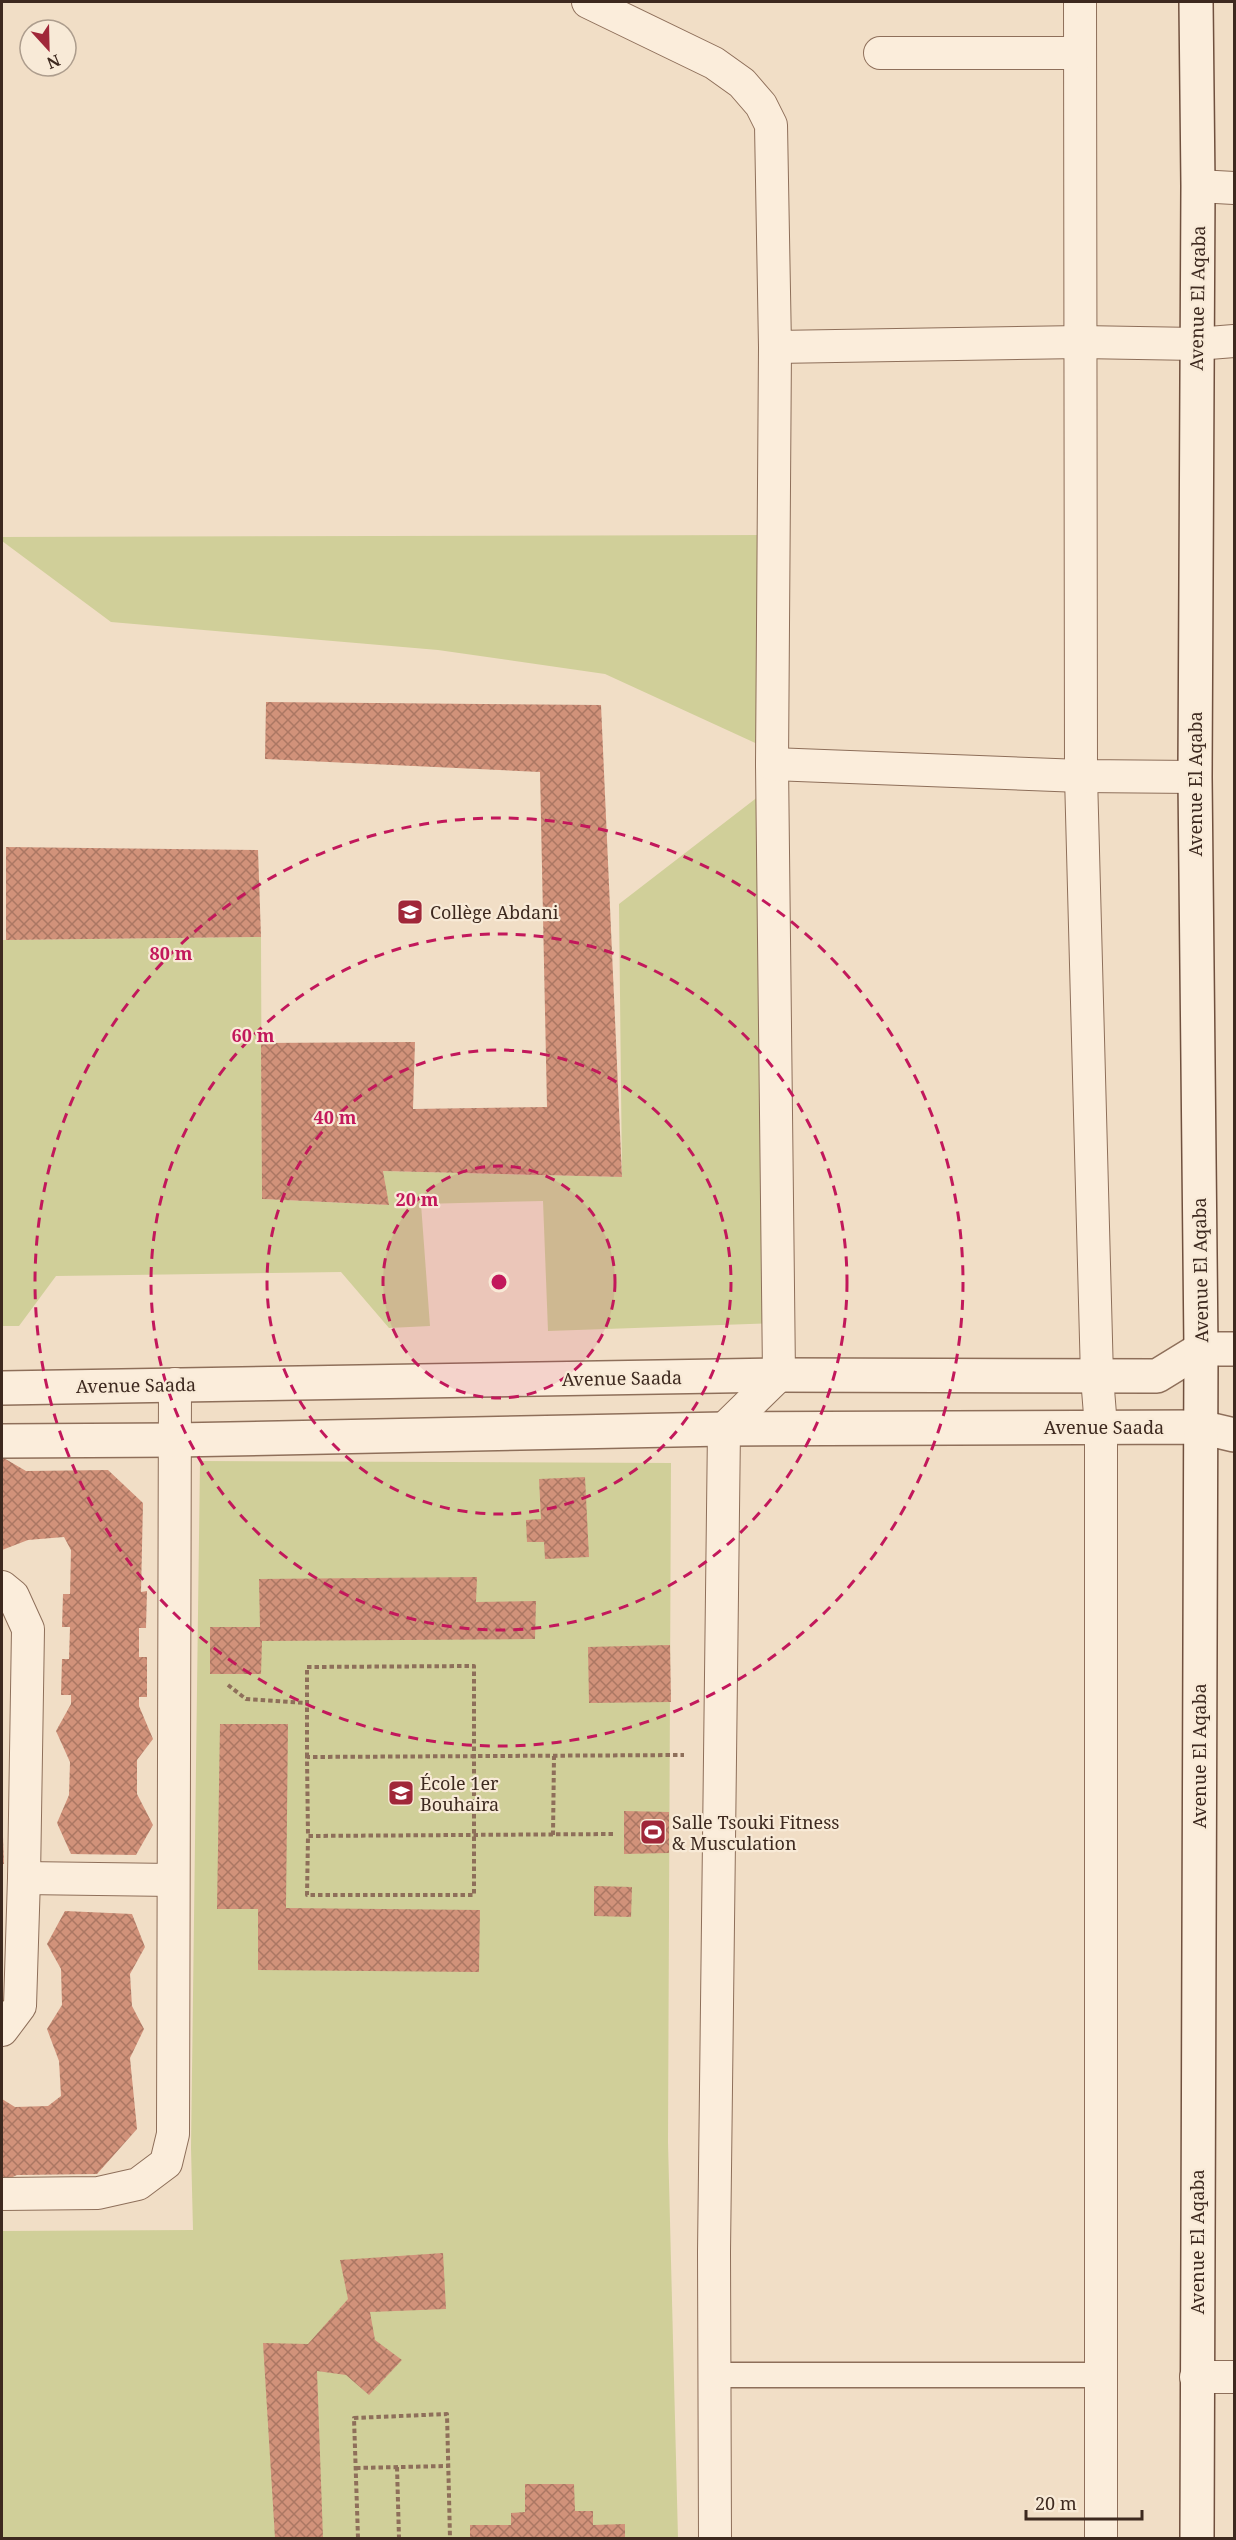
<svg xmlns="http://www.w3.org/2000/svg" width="1236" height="2540" viewBox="0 0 1236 2540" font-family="'Noto Serif',serif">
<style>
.park{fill:#d0cf99}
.building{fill:url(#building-cross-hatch)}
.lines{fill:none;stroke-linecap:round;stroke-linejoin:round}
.pedestrian-casing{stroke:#8e6f5a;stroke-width:27}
.minor-casing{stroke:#8e6f5a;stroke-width:34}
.tertiary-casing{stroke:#8e6f5a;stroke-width:36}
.secondary-casing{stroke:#70503e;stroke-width:36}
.path{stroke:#8e6f5a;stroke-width:4;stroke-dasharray:4.5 3;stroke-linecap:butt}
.pedestrian{stroke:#fbeddb;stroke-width:24}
.minor{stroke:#fbeddb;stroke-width:32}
.tertiary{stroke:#fbeddb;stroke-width:33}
.secondary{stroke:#fbeddb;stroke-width:33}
.ring{fill:none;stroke:#c2185b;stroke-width:3;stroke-dasharray:10 8}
.labels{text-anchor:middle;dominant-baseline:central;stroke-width:4.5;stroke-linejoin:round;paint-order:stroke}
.street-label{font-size:18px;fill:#3d291f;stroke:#f8ead7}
.poi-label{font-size:18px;fill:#3d291f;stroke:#f8ead7;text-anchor:start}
.centre{fill:#c2185b;stroke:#f8ead7;stroke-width:3}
.ring-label{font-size:18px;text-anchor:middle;font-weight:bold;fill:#c2185b;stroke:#f8ead7;stroke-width:4.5;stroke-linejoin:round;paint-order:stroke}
</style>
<defs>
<pattern id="building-cross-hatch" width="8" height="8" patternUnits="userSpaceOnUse" patternTransform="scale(1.5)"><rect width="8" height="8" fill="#d1927a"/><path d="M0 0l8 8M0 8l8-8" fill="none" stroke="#ab7763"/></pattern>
</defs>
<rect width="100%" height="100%" fill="#f1dec6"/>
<g class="park">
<path d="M766,535v213l-161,-74 -167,-24 -327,-28 -109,-81v-4z"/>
<path d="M759,796l16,527 -227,8 -5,-130 -122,3 9,122 -41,2 -48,-56 -285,4 -37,50h-17v-386l259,-3 1,262 126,6 -5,-34 239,6 -3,-273z"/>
<path d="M200,1461l471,2 -3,679 10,396h-676v-307l191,-1 -2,-82z"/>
</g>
<g class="building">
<path d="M266,702l335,3 21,472 -239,-6 6,34 -127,-6 -1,-156 154,-1 -2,67 134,-2 -7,-335 -275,-13z"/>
<path d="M6,847l252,3 3,87 -255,3z"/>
<path d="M2,1457l24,14 82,-1 35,33 -2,89 6,-1 -1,37h-7v29h8v40h-8v9l14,33 -16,21v34l16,31 -17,30 -65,-1 -14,-31 12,-28 1,-33 -14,-31 15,-27v-9h-10l1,-36h7l1,-32h-8l1,-33h7l1,-44 -7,-13 -36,3 -26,10z"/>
<path d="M585,1477l4,80 -44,2 -1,-17h-17l-1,-22 15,-1 -2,-40z"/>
<path d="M477,1577l-1,25 60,-1 -1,38 -273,2 -1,33h-51v-47h50l-1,-48z"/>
<path d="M670,1645l1,57 -82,1 -1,-56z"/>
<path d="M220,1724h68l-2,184 194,2 -1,62 -221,-2v-61h-41z"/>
<path d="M624,1811l45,1v41l-45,1z"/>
<path d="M2,1837h1l1,27h-2z"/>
<path d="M594,1886l38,1 -1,30 -37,-1z"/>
<path d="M65,1911l67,3 13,33 -15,27 2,32 12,23 -14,29 7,71 -40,45 -80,1 -15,7v-83l13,8 33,-1 13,-10 -2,-35 -12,-32 15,-24 -1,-36 -14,-25z"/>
<path d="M443,2253l3,56 -76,3 5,28 27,20 -33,35 -23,-20 -29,-4 6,167h-48l-12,-195 45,1 40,-45 -8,-39z"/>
<path d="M525,2484h49l1,27h18v14l32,-1v14h-155v-13h41v-12l14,-1z"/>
</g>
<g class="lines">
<defs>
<path id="pedestrian" d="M714,2375h387"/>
<g id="minor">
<path d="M588,2l126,61 28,20 19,22 10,20 4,222 -3,417 7,611 -55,54 -10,823 1,286"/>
<path d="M1080,2l1,774 16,601 4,50v1111"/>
<path d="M880,53h200"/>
<path d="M1198,186l36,2"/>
<path d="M775,347l306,-5 115,2 38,-3"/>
<path d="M772,764l309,12 114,1"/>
<path d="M2,1587l11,9 15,33 -4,249"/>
<path d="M2,2030l18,-24 4,-128 149,2"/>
<path d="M2,2194l96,-1 40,-9 28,-21 7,-29 2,-750"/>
<path d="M1196,2377h38"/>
</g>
<g id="tertiary">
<path d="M2,1388l777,-13 378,1 44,-27h33"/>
<path d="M2,1441l174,-1 548,-11 476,-2 34,8"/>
</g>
<path id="secondary" d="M1196,2l2,184 -3,591 6,572 -4,1189"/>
</defs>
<use href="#pedestrian" class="pedestrian-casing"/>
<use href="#minor" class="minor-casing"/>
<use href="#tertiary" class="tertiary-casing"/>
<use href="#secondary" class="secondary-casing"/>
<g class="path">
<path d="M228,1685l18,14 61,4"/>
<path d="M307,1757v-90l167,-1v229h-167l1,-59"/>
<path d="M613,1834l-305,2 -1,-79 377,-2"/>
<path d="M553,1835l1,-79"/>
<path d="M397,2467l2,71"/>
<path d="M356,2468l92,-2"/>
<path d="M358,2538l-4,-120 93,-4 3,124"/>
</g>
<use href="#pedestrian" class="pedestrian"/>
<use href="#minor" class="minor"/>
<use href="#tertiary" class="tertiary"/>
<use href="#secondary" class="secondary"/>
</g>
<circle cx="499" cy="1282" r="116" fill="#c2185b" fill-opacity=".12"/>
<g class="ring">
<circle cx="499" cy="1282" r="116"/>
<circle cx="499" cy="1282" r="232"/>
<circle cx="499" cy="1282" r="348"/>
<circle cx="499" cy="1282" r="464"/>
</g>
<defs>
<symbol id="school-square" viewBox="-11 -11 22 22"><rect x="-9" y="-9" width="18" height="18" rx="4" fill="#a02739" stroke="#f8ead7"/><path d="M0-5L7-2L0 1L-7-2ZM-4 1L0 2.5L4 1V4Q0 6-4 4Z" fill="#fff"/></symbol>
<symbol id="stadium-square" viewBox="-11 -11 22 22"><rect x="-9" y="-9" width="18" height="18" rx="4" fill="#a02739" stroke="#f8ead7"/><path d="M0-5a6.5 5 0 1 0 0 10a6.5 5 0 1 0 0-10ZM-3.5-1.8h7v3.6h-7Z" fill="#fff"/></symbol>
</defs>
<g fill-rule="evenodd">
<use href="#school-square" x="395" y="897" width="30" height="30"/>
<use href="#school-square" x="386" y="1778" width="30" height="30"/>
<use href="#stadium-square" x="638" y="1817" width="30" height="30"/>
</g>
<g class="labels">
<g class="street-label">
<text transform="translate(1197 298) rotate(-89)">Avenue El Aqaba</text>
<text transform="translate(1195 784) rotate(-90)">Avenue El Aqaba</text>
<text transform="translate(1200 1270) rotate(-91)">Avenue El Aqaba</text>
<text transform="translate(622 1378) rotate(-1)">Avenue Saada</text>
<text transform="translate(136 1385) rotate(-1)">Avenue Saada</text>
<text x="1104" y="1427">Avenue Saada</text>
<text transform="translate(1199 1756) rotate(-90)">Avenue El Aqaba</text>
<text transform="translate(1197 2242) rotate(-90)">Avenue El Aqaba</text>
</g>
<g class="poi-label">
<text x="430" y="912">Collège Abdani</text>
<text x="420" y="1783">École 1er<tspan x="420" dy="21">Bouhaira</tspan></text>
<text x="672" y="1822">Salle Tsouki Fitness<tspan x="672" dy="21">&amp; Musculation</tspan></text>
</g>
</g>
<circle cx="499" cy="1282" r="9" class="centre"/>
<g class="ring-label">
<text x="171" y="960">80 m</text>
<text x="253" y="1042">60 m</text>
<text x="335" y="1124">40 m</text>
<text x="417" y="1206">20 m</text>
</g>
<rect width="1236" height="2540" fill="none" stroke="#3d291f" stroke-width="6"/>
<g transform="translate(48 48) rotate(158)"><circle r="28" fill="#f8ead7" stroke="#ad9d8d" stroke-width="1.5"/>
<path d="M0-4.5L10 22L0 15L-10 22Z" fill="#a02739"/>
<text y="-9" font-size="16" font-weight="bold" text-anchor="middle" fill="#3d291f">N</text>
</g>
<path d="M1026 2510v9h116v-9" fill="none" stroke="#3d291f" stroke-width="3"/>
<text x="1035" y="2510" font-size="18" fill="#3d291f" stroke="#f8ead7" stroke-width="4.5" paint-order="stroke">20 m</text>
</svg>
